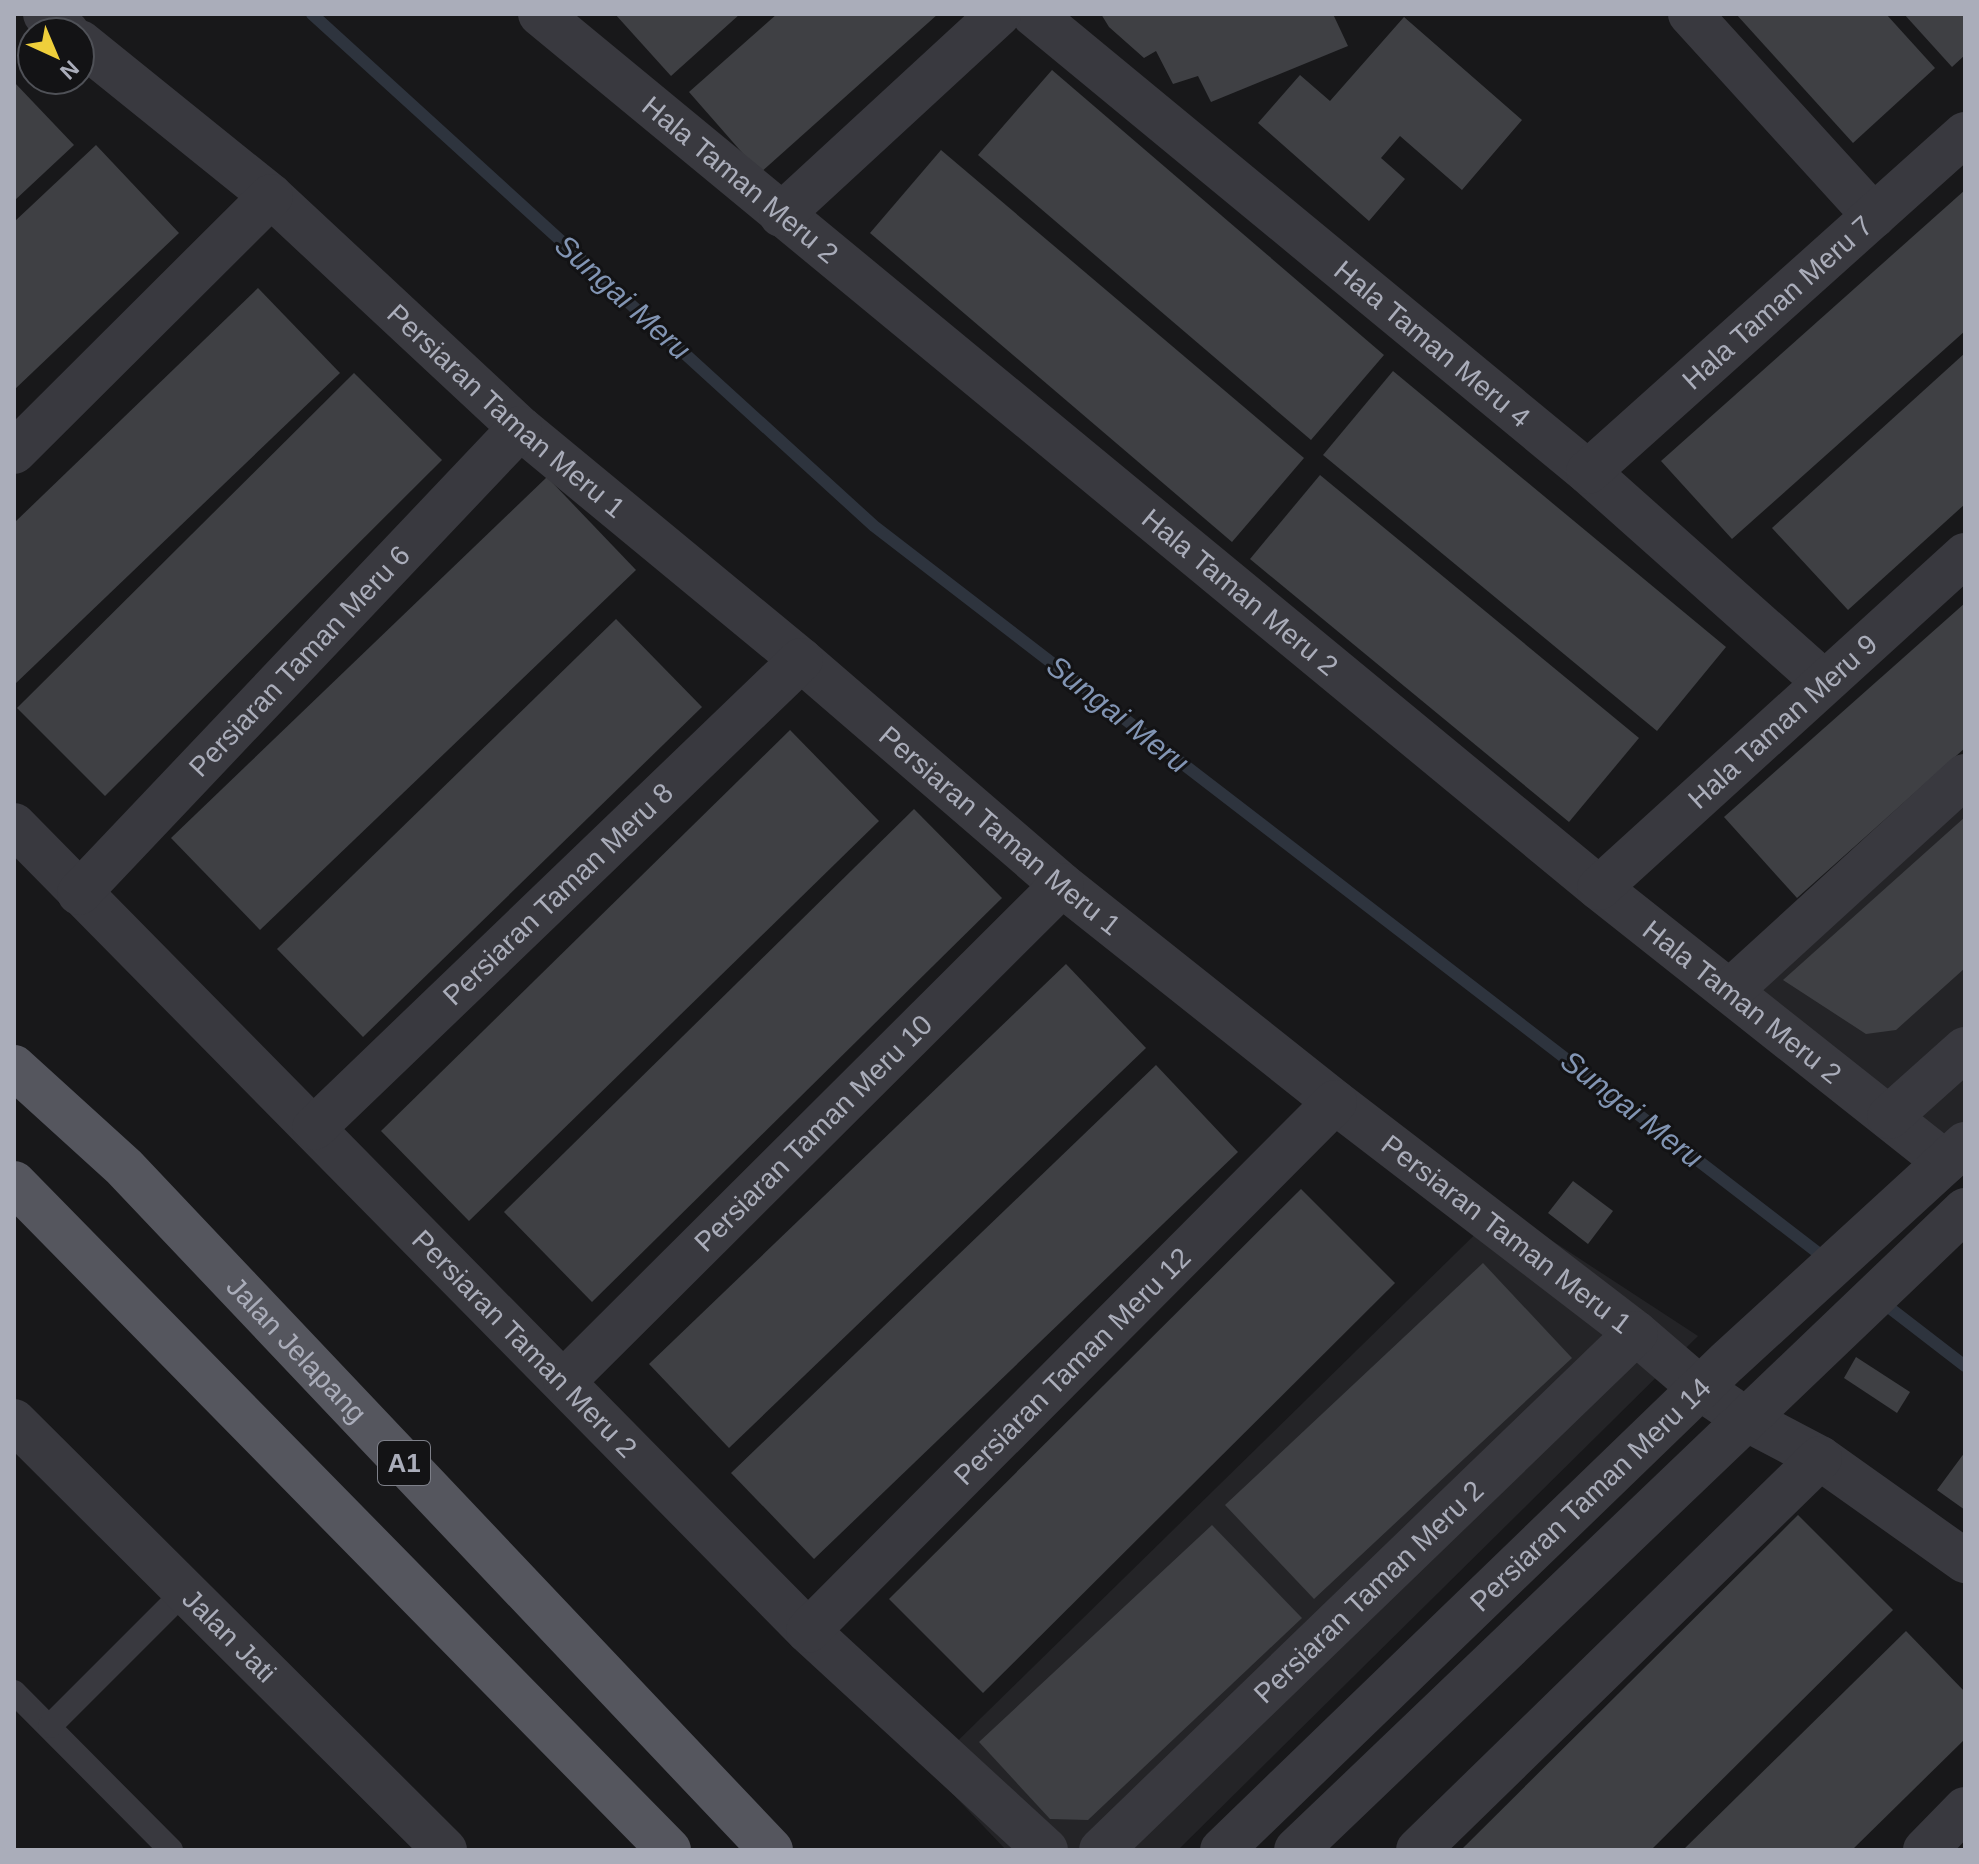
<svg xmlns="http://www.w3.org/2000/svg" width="1979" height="1864" viewBox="0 0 1979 1864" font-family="Arial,sans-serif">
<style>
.built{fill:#242427}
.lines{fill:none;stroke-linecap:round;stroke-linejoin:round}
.stream{stroke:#2e343e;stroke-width:12}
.building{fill:#3f4044}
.lane{stroke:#39393f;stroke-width:24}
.street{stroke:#39393f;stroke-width:44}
.primary{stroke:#55565e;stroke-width:44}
.labels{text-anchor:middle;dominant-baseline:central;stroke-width:6;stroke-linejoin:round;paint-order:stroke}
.shield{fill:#131315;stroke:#7d7f88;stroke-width:2}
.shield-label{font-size:26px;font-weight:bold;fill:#aaadba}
.street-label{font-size:28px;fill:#aaadba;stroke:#131315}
.water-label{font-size:30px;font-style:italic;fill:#8295b4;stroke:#131315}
</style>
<rect width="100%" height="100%" fill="#18181a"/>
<g class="built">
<path d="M1965,782v379l-235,-171z"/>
<path d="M1502,1208l196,128 -520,514h-172l-77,-81z"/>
</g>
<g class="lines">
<g class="stream">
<path d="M312,14l562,512 952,733"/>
<path d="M1882,1302l83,64"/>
</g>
</g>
<g class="building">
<path d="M615,14h125l-69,62z"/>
<path d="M777,14h161l-178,159 -71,-81z"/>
<path d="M1101,14h232l15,32 -137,56 -13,-26 -25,8 -17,-33 -12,7 -35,-31z"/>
<path d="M1736,14h150l49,54 -82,75z"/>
<path d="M1904,14h61v41l-13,12z"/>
<path d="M1404,17l118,103 -60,70 -62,-54 -19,22 24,21 -36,42 -111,-98 42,-48 30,26z"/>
<path d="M1052,70l332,285 -73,85 -333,-285z"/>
<path d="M14,82l60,63 -60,56z"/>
<path d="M96,145l83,88 -165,157v-168z"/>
<path d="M941,150l363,308 -72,84 -362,-309z"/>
<path d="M1965,190v141l-233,208 -71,-78z"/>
<path d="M258,288l82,85 -326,312v-162z"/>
<path d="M1965,353v151l-117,106 -76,-82z"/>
<path d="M1393,371l333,276 -69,84 -334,-276z"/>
<path d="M354,373l88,87 -337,336 -88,-88z"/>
<path d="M1320,475l319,263 -70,84 -319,-263z"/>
<path d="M547,477l89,93 -376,360 -89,-92z"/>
<path d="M1965,603v145l-168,150 -73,-81z"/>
<path d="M616,619l86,88 -339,330 -86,-88z"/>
<path d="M790,730l89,91 -410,400 -88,-90z"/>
<path d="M914,809l88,89 -410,404 -88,-90z"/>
<path d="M1965,817v151l-69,62 -30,4 -83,-54z"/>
<path d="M1066,964l80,84 -417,400 -80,-84z"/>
<path d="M1156,1065l82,87 -424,407 -83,-86z"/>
<path d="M1573,1181l40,30 -25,33 -40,-31z"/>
<path d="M1301,1189l94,94 -412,410 -94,-94z"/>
<path d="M1483,1263l89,95 -258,241 -89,-94z"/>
<path d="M1856,1357l54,35 -13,21 -53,-35z"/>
<path d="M1965,1452v58l-28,-20z"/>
<path d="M1798,1515l95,95 -242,240h-190z"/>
<path d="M1212,1525l90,93 -214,202 -38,-1 -71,-77z"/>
<path d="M1906,1631l59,61v47l-113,111h-169z"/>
</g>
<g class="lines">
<g class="lane">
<path d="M14,1692l157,158"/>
<path d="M50,1726l135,-135"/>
</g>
<g class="street">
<path d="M45,14l22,18"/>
<path id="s1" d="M540,14l1059,874 346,274"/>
<path id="s2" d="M1033,14l555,458 236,210"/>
<path d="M1690,14l184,202"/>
<path id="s3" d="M80,42l191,154 249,232 281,232 261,225 273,217 301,231 64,55 44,30 76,40 145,103"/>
<path d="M781,215l218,-201"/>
<path d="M14,452l257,-256"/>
<path id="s4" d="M1588,472l377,-338"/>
<path id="s5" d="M14,825l794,806 238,219"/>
<path id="s6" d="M1599,888l366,-333"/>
<path id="s7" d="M79,893l441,-465"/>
<path d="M1731,990l234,-214"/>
<path d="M1889,1117l76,-68"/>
<path id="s8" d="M314,1128l487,-468"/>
<path id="s9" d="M565,1380l497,-495"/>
<path id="s10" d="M14,1421l431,429"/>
<path id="s11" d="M808,1631l527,-529"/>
<path id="s12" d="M1101,1850l535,-517"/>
<path id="s13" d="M1222,1850l504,-487 239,-219"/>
<path d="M1296,1850l669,-640"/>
<path d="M1418,1850l402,-392"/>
<path d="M1925,1850l40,-41"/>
</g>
<g class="primary">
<path id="s14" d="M14,1067l110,100 647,683"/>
<path d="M14,1183l655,667"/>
</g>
</g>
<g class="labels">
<rect class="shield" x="378" y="1441" width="52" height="44" rx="6"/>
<g class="shield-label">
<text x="404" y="1463">A1</text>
</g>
<g class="street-label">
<text stroke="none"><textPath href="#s1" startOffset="260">Hala Taman Meru 2</textPath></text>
<text stroke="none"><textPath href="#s4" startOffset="254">Hala Taman Meru 7</textPath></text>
<text stroke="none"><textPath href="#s2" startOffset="518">Hala Taman Meru 4</textPath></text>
<text stroke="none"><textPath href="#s3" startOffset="564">Persiaran Taman Meru 1</textPath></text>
<text stroke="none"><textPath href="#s1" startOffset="908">Hala Taman Meru 2</textPath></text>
<text stroke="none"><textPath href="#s7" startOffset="320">Persiaran Taman Meru 6</textPath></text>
<text stroke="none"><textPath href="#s6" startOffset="248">Hala Taman Meru 9</textPath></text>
<text stroke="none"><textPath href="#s3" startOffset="1212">Persiaran Taman Meru 1</textPath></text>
<text stroke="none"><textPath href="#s8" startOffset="338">Persiaran Taman Meru 8</textPath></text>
<text stroke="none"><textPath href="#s1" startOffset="1556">Hala Taman Meru 2</textPath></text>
<text stroke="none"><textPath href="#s9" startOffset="350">Persiaran Taman Meru 10</textPath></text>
<text stroke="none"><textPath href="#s3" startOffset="1860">Persiaran Taman Meru 1</textPath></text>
<text stroke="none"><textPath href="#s5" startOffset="728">Persiaran Taman Meru 2</textPath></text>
<text stroke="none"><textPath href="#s14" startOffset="400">Jalan Jelapang</textPath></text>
<text stroke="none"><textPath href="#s11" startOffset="374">Persiaran Taman Meru 12</textPath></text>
<text stroke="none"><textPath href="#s13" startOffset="512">Persiaran Taman Meru 14</textPath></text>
<text stroke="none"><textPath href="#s12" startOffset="372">Persiaran Taman Meru 2</textPath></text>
<text stroke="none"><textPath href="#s10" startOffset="304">Jalan Jati</textPath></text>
</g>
<g class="water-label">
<text transform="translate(623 297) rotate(42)">Sungai Meru</text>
<text transform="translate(1118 714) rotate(38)">Sungai Meru</text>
<text transform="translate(1632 1109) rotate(38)">Sungai Meru</text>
</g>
</g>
<rect width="1979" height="1864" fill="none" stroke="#aaadba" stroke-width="32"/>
<g transform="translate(56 56) rotate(136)"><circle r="38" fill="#131315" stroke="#4f5157" stroke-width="2"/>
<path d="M0-6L14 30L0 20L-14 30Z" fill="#efcf3b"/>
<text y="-12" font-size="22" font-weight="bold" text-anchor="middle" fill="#aaadba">N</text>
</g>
</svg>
